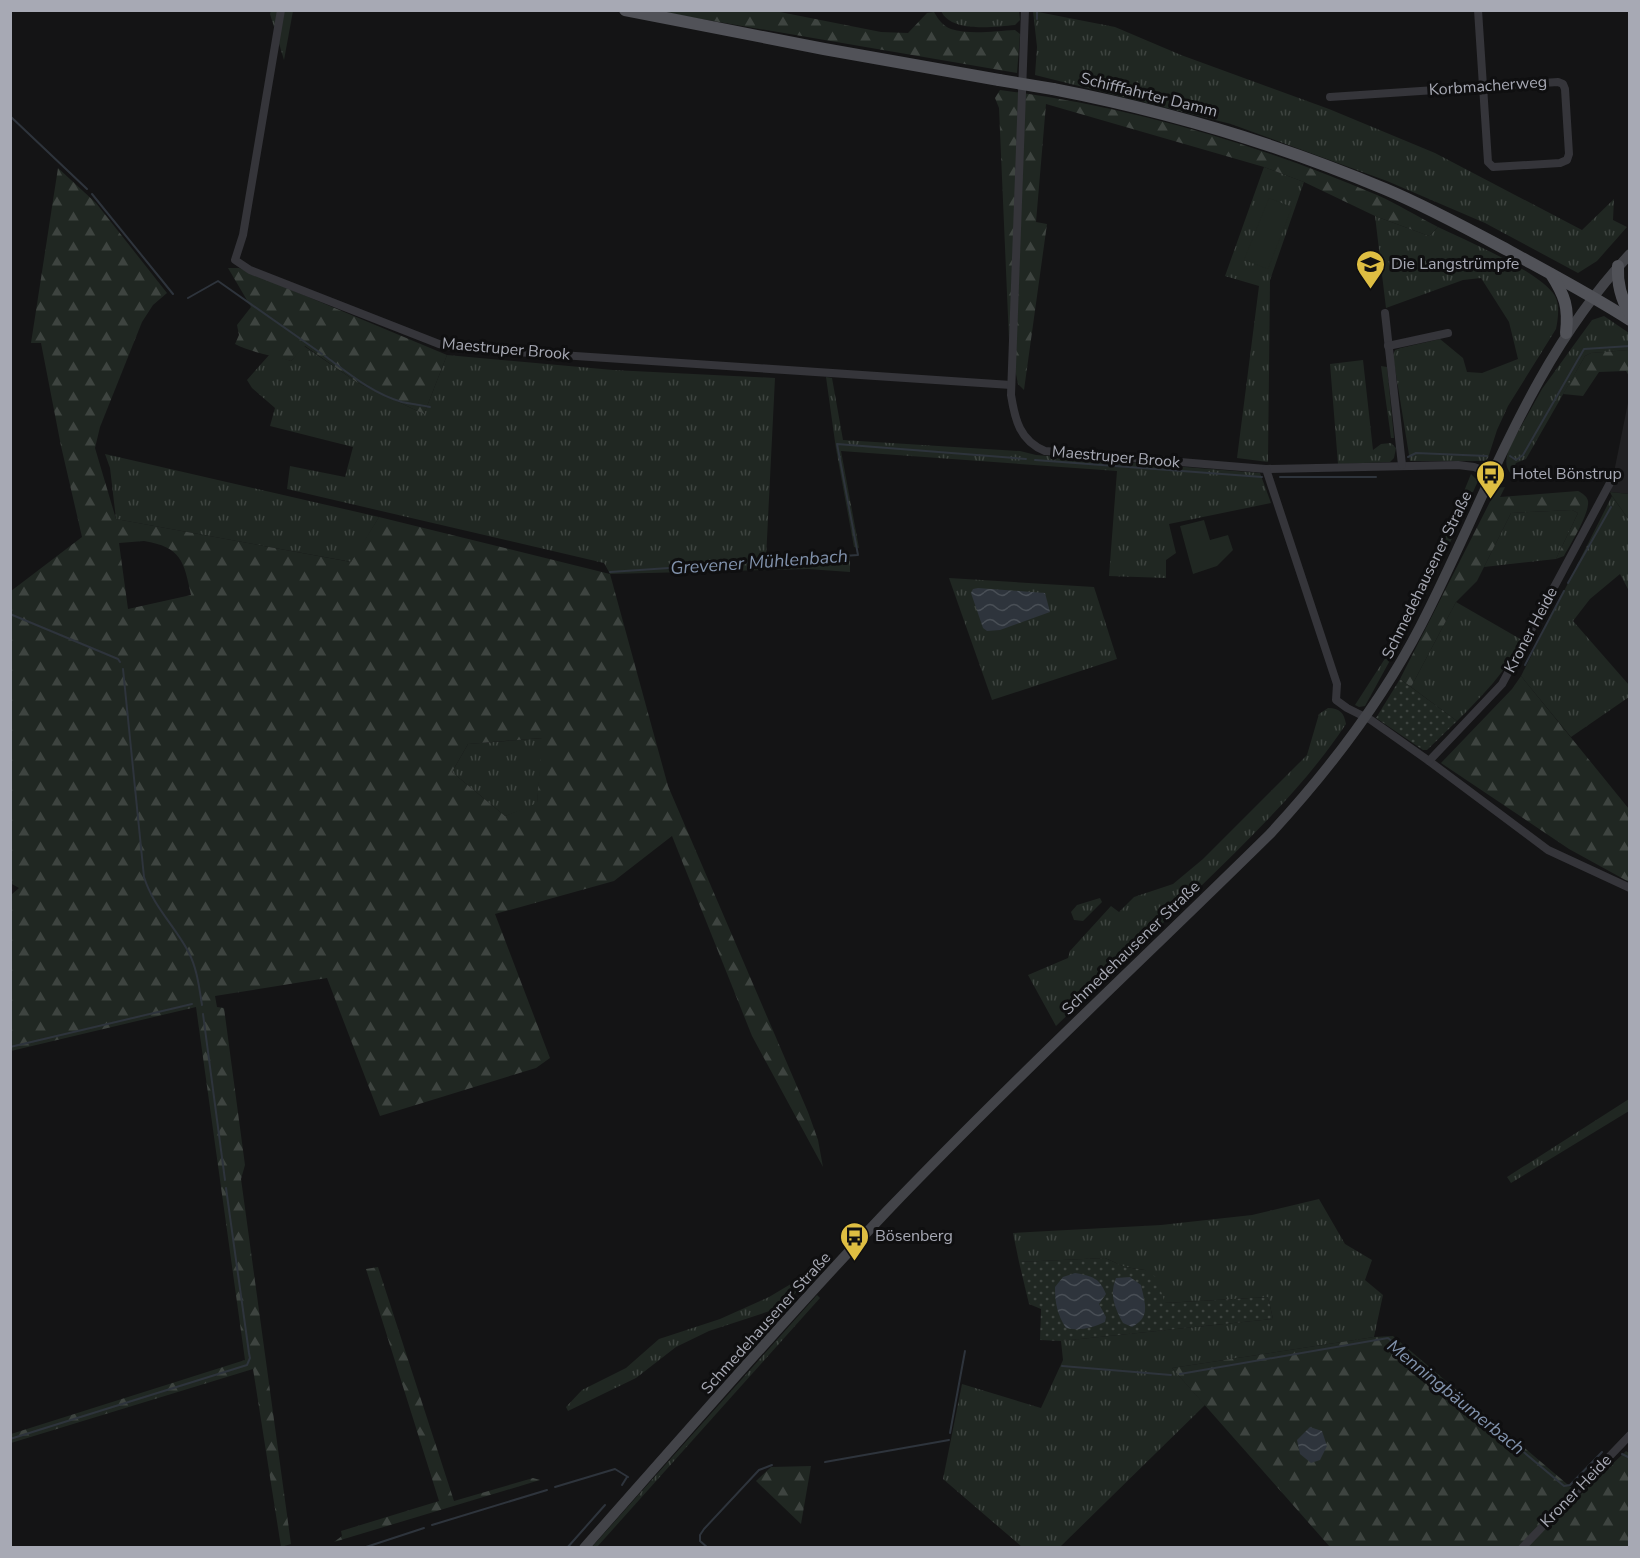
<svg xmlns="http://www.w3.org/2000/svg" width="1640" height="1558" viewBox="0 0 1640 1558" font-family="'Nunito Sans',sans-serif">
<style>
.built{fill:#202022}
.grass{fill:url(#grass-tufts)}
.forest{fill:url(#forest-firs);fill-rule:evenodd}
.garden{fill:url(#garden-dots)}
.pitch{fill:#202722}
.water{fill:url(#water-waves)}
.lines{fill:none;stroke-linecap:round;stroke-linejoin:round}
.stream{stroke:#2e343c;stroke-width:2}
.street{stroke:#35353a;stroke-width:8}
.secondary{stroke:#434449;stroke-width:10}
.primary{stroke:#515258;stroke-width:12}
.primary-bridge{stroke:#515258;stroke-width:12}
.labels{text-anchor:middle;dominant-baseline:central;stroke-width:6;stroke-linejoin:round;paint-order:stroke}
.street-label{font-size:16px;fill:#a7a9b4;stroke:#0f0f10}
.poi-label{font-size:16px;fill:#a7a9b4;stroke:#0f0f10;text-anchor:start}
.water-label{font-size:18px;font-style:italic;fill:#8192ac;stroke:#0f0f10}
</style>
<defs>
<pattern id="grass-tufts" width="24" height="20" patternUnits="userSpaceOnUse" patternTransform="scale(1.5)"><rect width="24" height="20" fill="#202722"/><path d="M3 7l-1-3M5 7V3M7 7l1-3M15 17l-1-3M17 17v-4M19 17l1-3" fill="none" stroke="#3e4440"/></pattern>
<pattern id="forest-firs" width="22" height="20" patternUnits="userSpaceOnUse" patternTransform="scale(1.5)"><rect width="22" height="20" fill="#202722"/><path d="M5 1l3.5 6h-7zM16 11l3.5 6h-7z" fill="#3e4440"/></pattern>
<pattern id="garden-dots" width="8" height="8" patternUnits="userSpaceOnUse" patternTransform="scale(1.5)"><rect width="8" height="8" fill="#202722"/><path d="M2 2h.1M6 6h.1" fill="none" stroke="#3e4440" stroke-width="1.8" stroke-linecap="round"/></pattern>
<pattern id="water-waves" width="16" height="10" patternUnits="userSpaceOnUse" patternTransform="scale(1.5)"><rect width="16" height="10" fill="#2e343c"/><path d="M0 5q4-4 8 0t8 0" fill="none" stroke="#494f56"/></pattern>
</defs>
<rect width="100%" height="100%" fill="#141415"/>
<path class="built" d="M1629,398v96l-19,-2z"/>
<g class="grass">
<path d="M271,11h22l-9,49 -14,-46z"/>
<path d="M941,11h78l1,9 -5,5c-21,2 -64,8 -74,-14z"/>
<path d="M1033,11l82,16 66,28 148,54 106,44 147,77 32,-31 -1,21 14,7 -30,34 -19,12 -93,-50 -98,-42 -156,-57 -196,-49 2,-28z"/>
<path d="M1264,167l40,15 -34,98 -2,182 -31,-4 22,-172 -34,-10z"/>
<path d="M1375,216l54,20 9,-9c27,13 103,45 117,69 5,9 3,23 1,33l-48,77 -11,24 -9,28 -3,3h-75l-17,-105 2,-6 6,-2 39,-9 23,19 4,14 15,1 36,-14 -9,-37 -28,-44 -18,2 -77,28z"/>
<path d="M1604,316l25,17v17l-38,3 -6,3 -59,103 -10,4 -5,11c-7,-9 -5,-15 -2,-26l33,-59 50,-69z"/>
<path d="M304,346l54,37 66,31 23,-59 166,15 162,8 -9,181 84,-5v18l-42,-3 -198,5 -6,-11 -317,-74 3,-23 55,11 8,-30 -83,-21 5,-18 -23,-20 -5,-8 23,-26 21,7z"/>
<path d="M1363,360l10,90 8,-6 10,-1 5,5 -2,10 -4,4 -52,2 -8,-100z"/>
<path d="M1381,366l6,1 7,71h-3z"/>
<path d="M826,377l6,1 11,62 177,11 16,4 224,18 11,30 -102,21 7,29 -10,7v18l-57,-2 8,-105 -276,-20 18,97 -5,-1 -18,-98z"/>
<path d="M105,454l274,63 -27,45 -236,-43 -6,-51z"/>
<path d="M1471,474l7,7 -50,110 -63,115 -6,1 -4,-2 40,-62 35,-68z"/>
<path d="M1612,496l17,24v71l-9,-17 -30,25 -17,22 56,64v12l-58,40 -50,-61z"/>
<path d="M1572,510l6,3 -22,46 -72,8 27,-54z"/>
<path d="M949,578l145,9 23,72 -125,41z"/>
<path d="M1456,602l66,38c-16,32 -40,56 -65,81l-46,-34z"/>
<path d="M1328,708c12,0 16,5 18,16 -41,62 -96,114 -149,166 -47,46 -94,91 -141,136l-28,-51 40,-17 2,-7 41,-45 8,6 15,-15 39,-13 30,-25 104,-104 12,-41z"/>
<path d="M543,738l-6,66 -32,12 -53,-44 16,-28z"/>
<path d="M1100,898l2,4 -19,19 -9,-1 -3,-8 6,-7z"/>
<path d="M1629,1099v12l-118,72 -4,-6z"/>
<path d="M1319,1199l26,45 27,16 -7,20 18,15 -9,42 -202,31 33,37 -145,142h-38l-79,-68 19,-95 79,24 22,-48 -2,-19 212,-22 -5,-22 -104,6 -19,-33 -20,-3 -20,-9 -86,4 -6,-29 148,-8 91,-10z"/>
<path d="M811,1272l-5,10 -24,25 -73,24 -33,16 -40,31 -68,33 -2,-4 16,-17 44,-22 33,-29 61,-20 49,-22z"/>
<path d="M817,1295l3,3 -223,249 -6,1z"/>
</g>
<g class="forest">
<path d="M655,11h120l106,21 27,1 19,-20 7,-1c4,7 9,14 17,17 18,6 45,2 64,1l5,4 -3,39z"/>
<path d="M1000,90c129,16 257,54 377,105 21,9 41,22 61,32l-9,9 -54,-20 -71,-34 -40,-15 -218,-63 -10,118 11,2 -23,166 -6,-6 -9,-44 -10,-232 -4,-10z"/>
<path d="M58,168l38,35 71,90 -14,12 -11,17 -42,105 -5,21 21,71 235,43 28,-45 231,57 58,212 140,326 10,28 5,27 -71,-131 -80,-200 -58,45 -119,33 55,144 -14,10 -156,48 -53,-138 -112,18 2,11 7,1 21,157 -4,14 50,365 -10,3 -28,-178 -242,74v-9l234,-74 -49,-353 -185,44v-156l8,-7 -9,-5 1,-292 71,-54 -21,-91 -20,-103h-10zM144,541c37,6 40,20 47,54l-63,14 -9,-66zM542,738l-5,65 -32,13 -53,-44 16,-28z"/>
<path d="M228,268h11l208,87 -23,59 -66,-31 -53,-37 -14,15c-19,-6 -39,-8 -56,-17l4,-9 -2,-10 14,-18z"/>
<path d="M1629,350v26l-3,-5 -27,1 -16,24 -20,-2 22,-38 6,-3z"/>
<path d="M1505,487l-5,10 78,-6c4,2 9,5 10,10 2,12 -18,44 -24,55l-8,3 22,-46 -6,-3 -61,3 -34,68 -21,21 -45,85 -11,-8 97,-191z"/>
<path d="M1521,676l108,133v73l-60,-33 -128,-86 71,-74z"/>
<path d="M378,1267l76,234 79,-23 7,2 -206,62 8,-6 -1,-5 98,-30 -73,-232z"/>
<path d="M1393,1336l187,159 46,-44 3,2v94h-299l-158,-179 202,-31z"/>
<path d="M811,1466l-10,58 -45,-43 15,-14z"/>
</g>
<g class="garden">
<path d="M1400,679l57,42 -30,29h-4l-47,-32z"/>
<path d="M1105,1258l20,9 20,3 11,7 9,26 103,-6 5,22 -212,22 -21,-1 1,-31 -12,-5 -10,-42z"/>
</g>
<g class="pitch">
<path d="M1269,198l23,9 -24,62 -24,-9z"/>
<path d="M1610,492l19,2v26l-17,-24z"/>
<path d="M1204,520l6,20 18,-5 5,15 -16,16 -24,8 -13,-48z"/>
</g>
<g class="water">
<path d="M978,588l67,5 5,19 -50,18 -13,1 -4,-3 -12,-35 2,-4z"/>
<path d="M1075,1273c17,3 25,5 31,21l-7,10 7,13 -1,5c-13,6 -25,9 -39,6 -9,-14 -11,-25 -11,-41l8,-10z"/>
<path d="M1130,1277l11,8c4,19 10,32 -9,42l-9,-4c-8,-15 -14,-28 -7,-45z"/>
<path d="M1310,1427l12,4 5,15 -7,14 -9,3 -11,-9 -3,-14z"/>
</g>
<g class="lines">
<g class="stream">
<path d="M1037,10v9"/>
<path d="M10,116l77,73"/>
<path d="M92,194l81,100"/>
<path d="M188,298l30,-17 104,73"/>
<path d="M325,356c23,17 48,38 77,46 9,2 19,3 28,5"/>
<path d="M1510,456l6,4 7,-5 61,-106 46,-3"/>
<path d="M1408,457l8,-4 71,3"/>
<path d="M1035,460l227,17"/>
<path d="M1280,477h96"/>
<path d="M610,572l248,-17 -21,-111 189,15"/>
<path d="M1568,583l43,-76"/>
<path d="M10,614l108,45 2,3"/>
<path d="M1525,665l39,-74"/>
<path d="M123,669l21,208c9,29 30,48 44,74 9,17 11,35 14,54"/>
<path d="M203,1014l22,166"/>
<path d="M10,1047l182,-43"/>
<path d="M1062,1366l109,9"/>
<path d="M1180,1374l208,-36 176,148 6,-1 32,-33"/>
<path d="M950,1433l15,-82"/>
<path d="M10,1439l237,-74 3,-7 -1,-5 -23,-165"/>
<path d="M1622,1454l8,4"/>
<path d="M825,1462l124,-22"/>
<path d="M622,1485l5,-8"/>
<path d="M555,1487l60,-18 13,8"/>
<path d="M432,1525l115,-35"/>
<path d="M363,1548l61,-20"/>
<path d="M567,1548l38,-43"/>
<path d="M708,1548l-8,-7v-6l4,-6 55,-59 13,-5"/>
</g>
<g class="street">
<path d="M281,10l-38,225 -8,25 15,10 189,74 18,4 554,37"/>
<path d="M1025,10l-14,385c4,25 9,46 34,56l221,18 192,-4 16,2 19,7"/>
<path d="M1330,97l228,-15 5,2 2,5 4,65 -2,6 -7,3 -67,4 -5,-5 -10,-152"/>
<path d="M1385,313l17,152"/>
<path d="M1388,346l60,-13"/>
<path d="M1266,469l71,215 -1,16 11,8 24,12 58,41 119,89 82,38"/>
<path d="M1429,761l73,-77 108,-201"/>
<path d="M1522,1548l108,-113"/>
</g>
<path class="secondary" d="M584,1548c100,-113 199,-227 303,-337 124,-129 255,-251 383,-377 59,-64 111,-131 151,-209 66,-128 108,-264 209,-371"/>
<g class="primary">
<path d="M625,10l199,39 175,31"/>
<path d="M1053,89c114,22 225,55 332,100 43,18 85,41 126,63 40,22 80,43 119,68"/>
<path d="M1618,266c-1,18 3,33 12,48"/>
<path d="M1551,274c14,22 18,33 15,59"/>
</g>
<path class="primary-bridge" d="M999,80l54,9"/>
</g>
<defs>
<symbol id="school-pin" viewBox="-11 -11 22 30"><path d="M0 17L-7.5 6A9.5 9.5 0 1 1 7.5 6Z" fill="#debe42" stroke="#0f0f10"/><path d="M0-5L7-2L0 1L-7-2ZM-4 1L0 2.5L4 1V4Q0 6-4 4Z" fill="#111"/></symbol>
<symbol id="bus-pin" viewBox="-11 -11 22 30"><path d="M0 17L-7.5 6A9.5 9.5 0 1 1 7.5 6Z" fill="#debe42" stroke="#0f0f10"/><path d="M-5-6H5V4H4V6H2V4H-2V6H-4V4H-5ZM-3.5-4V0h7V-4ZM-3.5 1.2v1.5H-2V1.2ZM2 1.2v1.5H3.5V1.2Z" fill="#111"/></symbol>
</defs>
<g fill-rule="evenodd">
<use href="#school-pin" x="1354" y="248" width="33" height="45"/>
<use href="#bus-pin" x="1474" y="458" width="33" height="45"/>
<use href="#bus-pin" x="838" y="1220" width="33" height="45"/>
</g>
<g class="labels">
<g class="street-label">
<text transform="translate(1488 86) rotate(-4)">Korbmacherweg</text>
<text transform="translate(1149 95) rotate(14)">Schifffahrter Damm</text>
<text transform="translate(506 349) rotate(5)">Maestruper Brook</text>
<text transform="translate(1116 457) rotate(5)">Maestruper Brook</text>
<text transform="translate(1427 575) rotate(-64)">Schmedehausener Straße</text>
<text transform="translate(1531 630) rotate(-62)">Kroner Heide</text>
<text transform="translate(1131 948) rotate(-44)">Schmedehausener Straße</text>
<text transform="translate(766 1323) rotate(-48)">Schmedehausener Straße</text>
<text transform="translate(1576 1491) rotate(-46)">Kroner Heide</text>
</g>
<g class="poi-label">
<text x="1391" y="264">Die Langstrümpfe</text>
<text x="1512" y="474">Hotel Bönstrup</text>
<text x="875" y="1236">Bösenberg</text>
</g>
<g class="water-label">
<text transform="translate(759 562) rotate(-4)">Grevener Mühlenbach</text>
<text transform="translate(1456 1397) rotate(39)">Menningbäumerbach</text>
</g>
</g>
<rect width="1640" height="1558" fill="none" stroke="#a7a9b4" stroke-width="24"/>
</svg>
